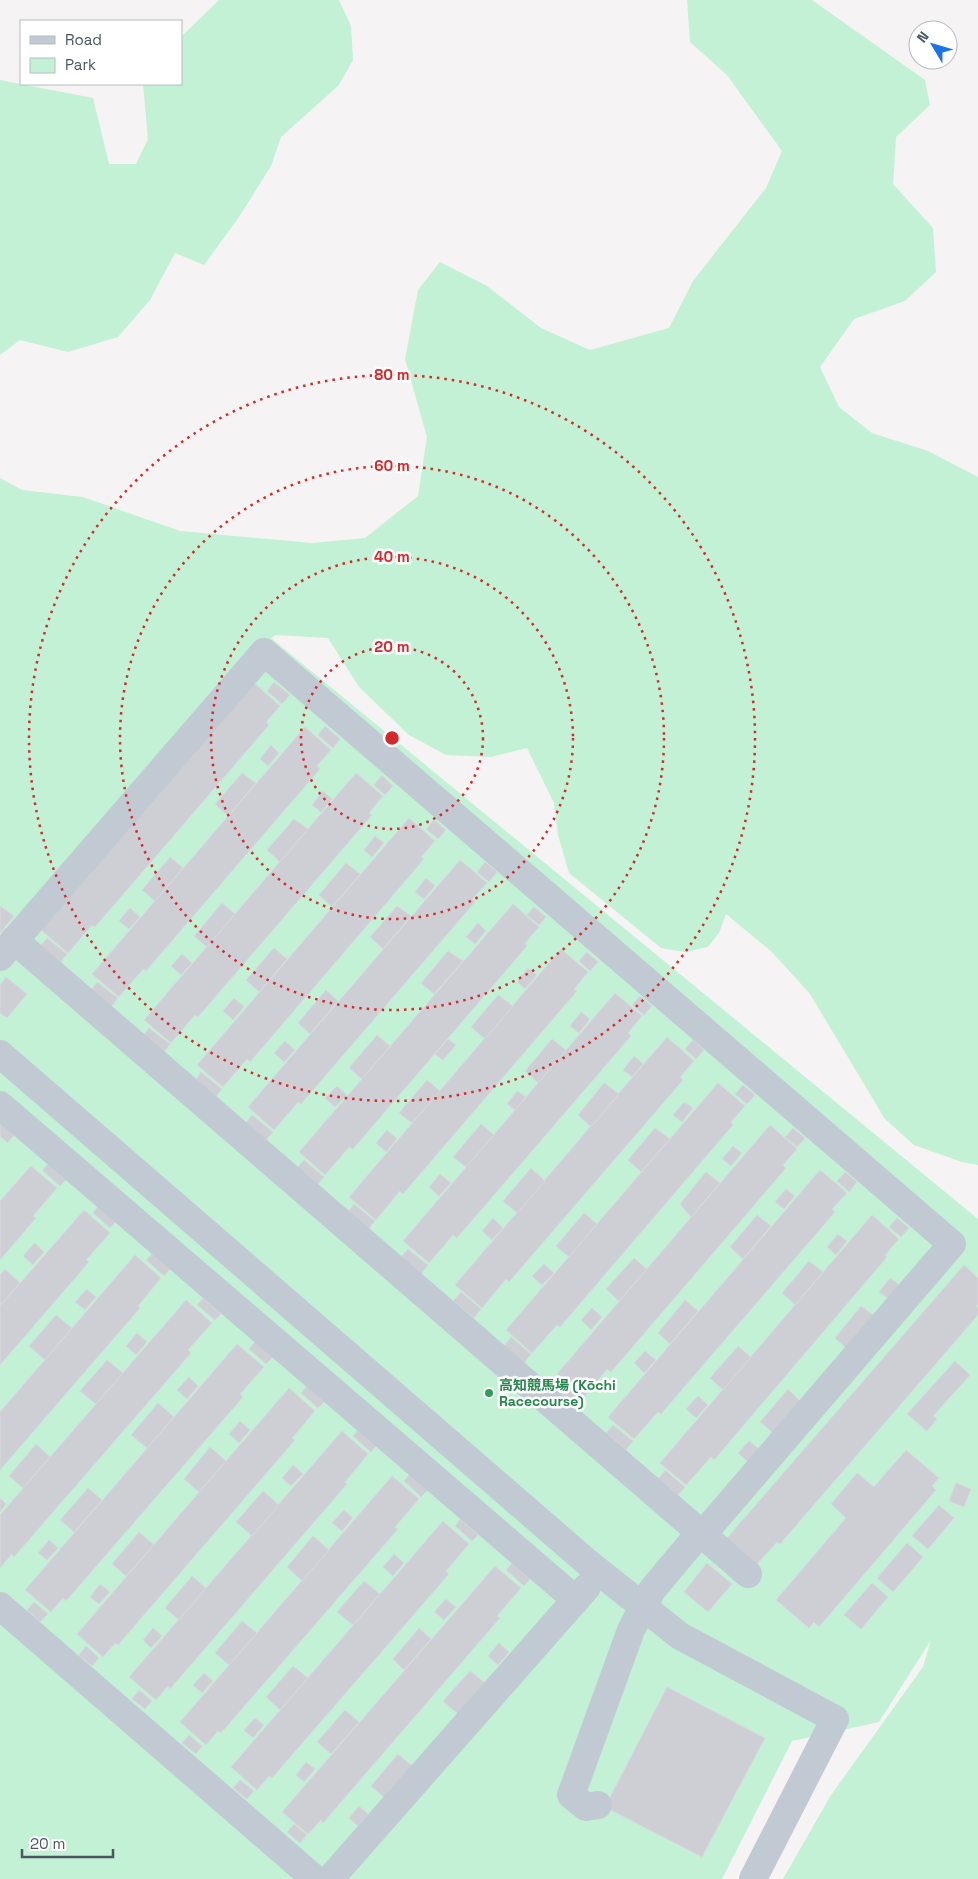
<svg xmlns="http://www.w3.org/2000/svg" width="978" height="1879" viewBox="0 0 978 1879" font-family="'Space Grotesk','Noto Sans JP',sans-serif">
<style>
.green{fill:#c3f1d5}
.building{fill:#cdcfd5;stroke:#d7d9de}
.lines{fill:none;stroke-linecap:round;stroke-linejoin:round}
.minor{stroke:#c1cad2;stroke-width:28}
.ring{fill:none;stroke:#d62828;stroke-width:2.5;stroke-dasharray:2.5 5}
.leisure-dot{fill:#2e9e5b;stroke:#fff;stroke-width:2}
.labels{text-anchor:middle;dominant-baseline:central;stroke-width:5;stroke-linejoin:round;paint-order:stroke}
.leisure-label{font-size:14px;font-weight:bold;fill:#27864d;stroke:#fff;text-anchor:start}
.centre{fill:#d62828;stroke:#fff;stroke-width:2.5}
.ring-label{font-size:15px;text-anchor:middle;font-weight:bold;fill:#d62828;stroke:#fff;stroke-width:5;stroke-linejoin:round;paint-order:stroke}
</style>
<rect width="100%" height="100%" fill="#f5f3f3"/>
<g class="green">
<path d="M219,0h120l12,26 2,34 -14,25 -58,52 -10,29 -32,51 -35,48 -29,-12 -25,47 -32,37 -50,15 -48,-12 -20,15v-275l93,18 16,66h27l12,-25 -5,-55h38v-47z"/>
<path d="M687,0h125l113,80 5,25 -34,32 -3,47 40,44 3,44 -31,29 -51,18 -34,48 19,40 33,26 56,18 50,26v688l-16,-3 -48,-17 -29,-26 -75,-125 -38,-42 -46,-38 -7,19 -11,14 -24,5 -23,-4 -92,-75 -11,-38 -4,-32 -27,-55 -36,9 -45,-2 -37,-20 -50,-48 -31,-49 -52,-3 -5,3 707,581v660h-195l48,-84 92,-128 8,-27 -52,82 -87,19 -70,138h-722v-1401l22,12 61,7 97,34 132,12 53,-5 53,-42 9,-59 -22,-78 13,-69 22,-28 47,24 54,42 49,22 79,-22 24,-47 73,-93 16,-37 -55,-76 -37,-33z"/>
</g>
<g class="building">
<path d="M274,682l16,13 -8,9 -15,-13z"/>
<path d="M254,683l26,23 -14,16 3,3 -174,202 -3,-2 -24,28 -27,-23z"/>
<path d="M325,726l15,13 -7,9 -15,-13z"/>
<path d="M305,727l26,23 -14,16 3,3 -174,202 -3,-2 -24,28 -27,-23z"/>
<path d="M271,745l8,8 -11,13 -8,-7z"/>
<path d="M242,773l14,10 -28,33 -13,-12z"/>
<path d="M356,773l27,23 -14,17 3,2 -174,202 -3,-2 -24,28 -27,-23z"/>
<path d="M382,775l11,11 -8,9 -11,-10z"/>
<path d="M323,791l9,8 -11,13 -9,-7z"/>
<path d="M409,818l26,23 -14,16 3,2 -174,203 -3,-3 -24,28 -26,-22z"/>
<path d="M294,819l14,10 -28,33 -13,-12z"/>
<path d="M434,820l12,10 -8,9 -12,-10z"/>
<path d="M375,836l9,7 -12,14 -8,-7z"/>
<path d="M170,857l13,11 -28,33 -13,-11z"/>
<path d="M460,860l27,23 -15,16 3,3 -174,202 -3,-2 -24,28 -26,-23z"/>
<path d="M485,862l12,10 -8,10 -12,-10z"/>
<path d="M346,863l14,11 -28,33 -13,-12z"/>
<path d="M426,878l9,8 -11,13 -9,-7z"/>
<path d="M222,903l13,11 -28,33 -13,-11z"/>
<path d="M513,904l26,23 -14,16 2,3 -174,203 -4,-2 -24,28 -26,-23z"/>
<path d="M0,906l14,10 -14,17z"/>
<path d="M397,906l14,10 -28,33 -13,-12z"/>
<path d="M534,907l12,10 -7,8 -12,-10z"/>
<path d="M130,908l10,9 -11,12 -10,-8z"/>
<path d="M478,923l8,8 -11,13 -9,-7z"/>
<path d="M47,938l20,16 -7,9 -20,-17z"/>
<path d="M274,948l13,11 -28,33 -13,-12z"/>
<path d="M561,949l27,23 -14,17 3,2 -174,203 -3,-3 -24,29 -27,-23z"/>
<path d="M448,951l15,10 -29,33 -13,-11z"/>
<path d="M587,952l11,10 -8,9 -11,-10z"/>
<path d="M182,954l10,9 -11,12 -10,-9z"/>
<path d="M528,968l9,7 -12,14 -8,-7z"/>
<path d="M6,977l21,17 -20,24 -7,-5v-28z"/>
<path d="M97,982l21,16 -7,9 -20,-17z"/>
<path d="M326,990l12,11 -28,33 -12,-11z"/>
<path d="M615,993l27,23 -14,17 3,3 -174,202 -4,-3 -24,28 -26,-22z"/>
<path d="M498,995l15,11 -28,33 -14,-12z"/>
<path d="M640,996l12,10 -8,9 -12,-10z"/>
<path d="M234,998l10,9 -11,13 -10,-9z"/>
<path d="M581,1012l9,7 -11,14 -9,-7z"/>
<path d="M149,1028l21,16 -7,9 -20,-17z"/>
<path d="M377,1035l13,11 -28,33 -13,-11z"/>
<path d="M667,1037l27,24 -14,16 3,3 -174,202 -3,-3 -24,29 -27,-23z"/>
<path d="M448,1039l8,6 -13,15 -8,-6z"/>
<path d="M552,1039l14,11 -28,33 -13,-12z"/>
<path d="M693,1040l11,10 -8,9 -11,-10z"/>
<path d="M285,1041l10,9 -11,12 -10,-9z"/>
<path d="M634,1056l9,8 -11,13 -9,-7z"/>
<path d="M201,1072l21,17 -7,9 -20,-17z"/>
<path d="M427,1080l13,11 -28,32 -13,-10z"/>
<path d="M604,1083l15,11 -28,33 -13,-12z"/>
<path d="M718,1083l27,23 -14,16 2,3 -173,202 -3,-2 -25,28 -26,-23z"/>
<path d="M743,1085l12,10 -8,9 -12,-10z"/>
<path d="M337,1086l10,9 -12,12 -10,-9z"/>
<path d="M517,1091l9,6 -11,13 -8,-6z"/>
<path d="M684,1102l9,6 -11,14 -9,-7z"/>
<path d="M252,1115l21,17 -7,8 -20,-17z"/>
<path d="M0,1121l15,13 -7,9 -8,-7z"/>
<path d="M481,1124l13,11 -28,32 -13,-10z"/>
<path d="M770,1125l27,24 -14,16 3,3 -175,204 -4,-3 -23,28 -27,-23z"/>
<path d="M655,1128l15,11 -29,33 -13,-12z"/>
<path d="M793,1128l12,10 -8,9 -12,-10z"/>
<path d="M387,1130l10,9 -11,13 -10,-9z"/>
<path d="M733,1146l9,7 -11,13 -9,-7z"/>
<path d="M304,1160l20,17 -7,8 -20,-17z"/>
<path d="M48,1164l18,16 -6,6 -18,-16z"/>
<path d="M31,1166l26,22 -24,28 3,2 -36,42v-59z"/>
<path d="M531,1168l14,13 -28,32 -14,-12z"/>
<path d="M820,1170l27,23 -15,16 3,3 -174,202 -3,-2 -24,27 -26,-22z"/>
<path d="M706,1172l14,11 -29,34 -11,-13z"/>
<path d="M845,1172l12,10 -8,10 -12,-11z"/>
<path d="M440,1174l11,9 -12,13 -10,-9z"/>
<path d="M786,1189l9,7 -11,13 -9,-7z"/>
<path d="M354,1204l21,17 -7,9 -21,-17z"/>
<path d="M98,1206l18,16 -6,6 -17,-15z"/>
<path d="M84,1210l26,23 -24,27 3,2 -89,103v-59z"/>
<path d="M584,1213l13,11 -28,33 -13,-11z"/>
<path d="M757,1215l14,11 -28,33 -13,-12z"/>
<path d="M872,1215l27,24 -14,16 2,2 -173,203 -3,-3 -25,28 -26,-22z"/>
<path d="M493,1218l10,10 -11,12 -10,-9z"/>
<path d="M897,1218l12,10 -8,9 -12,-10z"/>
<path d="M838,1234l9,7 -11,14 -9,-8z"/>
<path d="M35,1243l9,9 -11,13 -10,-9z"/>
<path d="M408,1249l20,16 -7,9 -20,-17z"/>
<path d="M153,1253l17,16 -6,7 -18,-16z"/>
<path d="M135,1255l26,23 -23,28 2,2 -140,162v-58z"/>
<path d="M634,1258l13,11 -28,32 -13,-12z"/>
<path d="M809,1261l14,11 -28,33 -13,-12z"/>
<path d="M544,1264l10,9 -12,12 -10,-9z"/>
<path d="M964,1265l14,13v26l-2,2 2,2v7l-198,229 -3,-2 -20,22 -30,-26z"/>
<path d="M5,1269l15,14 -20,23v-31z"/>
<path d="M890,1278l11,8 -11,14 -11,-8z"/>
<path d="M87,1289l9,8 -11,13 -10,-8z"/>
<path d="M461,1292l20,17 -7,9 -21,-17z"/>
<path d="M203,1298l18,16 -6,6 -18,-15z"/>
<path d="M186,1300l26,23 -24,27 3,3 -177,204 -2,-3 -12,14v-53z"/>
<path d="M685,1300l13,11 -28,33 -12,-11z"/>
<path d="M861,1306l15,11 -28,33 -13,-12z"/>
<path d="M592,1308l10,9 -11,13 -10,-10z"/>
<path d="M56,1315l16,13 -27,32 -16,-14z"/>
<path d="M137,1333l10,9 -11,13 -10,-9z"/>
<path d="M511,1337l20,17 -7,9 -20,-17z"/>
<path d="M255,1341l18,16 -7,7 -17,-15z"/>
<path d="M237,1344l27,23 -24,27 3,3 -177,204 -3,-3 -12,14 -26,-22z"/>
<path d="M738,1346l13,11 -28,33 -13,-12z"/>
<path d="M645,1351l11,9 -12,13 -10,-10z"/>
<path d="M107,1360l16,13 -27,31 -16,-13z"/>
<path d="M955,1361l15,14 -37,41 4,3 -10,12 -20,-17z"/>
<path d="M189,1377l9,9 -11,13 -10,-9z"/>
<path d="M563,1382l20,17 -6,9 -21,-18z"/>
<path d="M307,1386l17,16 -6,6 -17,-15z"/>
<path d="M289,1388l26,23 -23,27 3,2 -177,205 -3,-2 -12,14 -26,-23z"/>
<path d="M788,1389l13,13 -28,31 -13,-11z"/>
<path d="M698,1396l10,9 -12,13 -10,-9z"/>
<path d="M158,1403l16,14 -27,31 -16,-13z"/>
<path d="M240,1421l10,9 -11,13 -10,-9z"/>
<path d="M613,1425l20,16 -7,9 -20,-17z"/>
<path d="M359,1429l18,16 -6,7 -18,-16z"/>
<path d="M342,1431l26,23 -23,28 2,2 -177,205 -2,-3 -12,14 -27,-23z"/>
<path d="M749,1441l10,8 -11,13 -10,-9z"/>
<path d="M36,1444l14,13 -27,31 -14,-12z"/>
<path d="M210,1447l16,14 -27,31 -15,-13z"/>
<path d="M906,1450l33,28 -7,8 4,4 -117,137 -5,-5 -5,6 -33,-28 70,-82 -15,-14 26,-31 17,14z"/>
<path d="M293,1465l10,9 -12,12 -9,-8z"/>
<path d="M665,1470l20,17 -7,8 -20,-16z"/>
<path d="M410,1474l18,16 -7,7 -17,-16z"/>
<path d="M392,1476l27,23 -24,28 3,2 -177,204 -3,-2 -12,14 -26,-23z"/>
<path d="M956,1483l15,6 -7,18 -15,-6z"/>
<path d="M88,1488l14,12 -28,32 -14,-12z"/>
<path d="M263,1491l16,14 -27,31 -16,-14z"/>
<path d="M0,1498l6,6 -6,8z"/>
<path d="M939,1505l15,13 -26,31 -16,-13z"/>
<path d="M344,1510l9,8 -11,13 -10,-8z"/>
<path d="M460,1519l18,16 -6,6 -17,-15z"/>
<path d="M443,1521l26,23 -23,27 3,3 -177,204 -3,-2 -12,14 -26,-23z"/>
<path d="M139,1532l15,13 -28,31 -14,-12z"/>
<path d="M313,1536l16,14 -27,31 -15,-14z"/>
<path d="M49,1540l9,8 -11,12 -9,-7z"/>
<path d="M907,1543l16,14 -30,35 -16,-14z"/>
<path d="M394,1554l10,9 -11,13 -10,-9z"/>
<path d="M512,1563l18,16 -6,7 -18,-16z"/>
<path d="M707,1563l25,21 -24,28 -24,-20z"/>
<path d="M495,1566l26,22 -24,28 3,2 -177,205 -2,-3 -13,14 -26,-22z"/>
<path d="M192,1576l14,12 -27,32 -14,-12z"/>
<path d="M364,1581l16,13 -27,31 -16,-13z"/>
<path d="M872,1583l16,14 -27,32 -17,-14z"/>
<path d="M100,1584l10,8 -11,12 -9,-7z"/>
<path d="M446,1599l10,8 -12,13 -10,-8z"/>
<path d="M34,1602l14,12 -8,8 -13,-12z"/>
<path d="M242,1621l15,12 -28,32 -14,-12z"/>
<path d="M153,1628l9,8 -11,12 -8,-8z"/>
<path d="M419,1628l12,11 -27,31 -11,-11z"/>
<path d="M499,1643l10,9 -11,13 -10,-9z"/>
<path d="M86,1646l13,12 -7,8 -13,-11z"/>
<path d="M293,1666l15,12 -28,32 -14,-13z"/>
<path d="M470,1671l15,12 -27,31 -15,-13z"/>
<path d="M204,1673l9,8 -11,12 -9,-8z"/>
<path d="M667,1687l98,51 -63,119 -97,-50z"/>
<path d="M139,1690l13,11 -7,8 -13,-10z"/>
<path d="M345,1710l14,12 -28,32 -14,-12z"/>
<path d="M255,1718l9,7 -11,13 -9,-8z"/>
<path d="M189,1735l13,11 -6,8 -14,-11z"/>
<path d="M398,1754l14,12 -27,32 -14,-12z"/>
<path d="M306,1762l9,7 -11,13 -8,-7z"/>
<path d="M240,1780l14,11 -7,8 -14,-11z"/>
<path d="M359,1806l9,8 -10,12 -9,-8z"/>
<path d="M294,1824l13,11 -7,8 -13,-11z"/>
</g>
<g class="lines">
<g class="minor">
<path d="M14,940l734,634"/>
<path d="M0,957l264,-305 688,592 -243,283 -11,8 -46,55 -21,40 -60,165 15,12 12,-2"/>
<path d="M0,1054l588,509 92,73 155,83 -82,160"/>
<path d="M0,1105l576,495"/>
<path d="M0,1606l315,273"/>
<path d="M330,1879l257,-292"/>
</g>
</g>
<g class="ring">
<circle cx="392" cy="738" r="91"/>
<circle cx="392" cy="738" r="181"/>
<circle cx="392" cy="738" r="272"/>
<circle cx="392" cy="738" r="363"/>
</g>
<circle class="leisure-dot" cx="489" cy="1393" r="5"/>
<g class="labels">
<g class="leisure-label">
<text x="499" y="1385">高知競馬場 (Kōchi<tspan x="499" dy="16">Racecourse)</tspan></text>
</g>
</g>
<circle cx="392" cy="738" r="8" class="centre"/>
<g class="ring-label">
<text x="392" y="380">80 m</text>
<text x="392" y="471">60 m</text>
<text x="392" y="562">40 m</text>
<text x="392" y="652">20 m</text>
</g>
<rect x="20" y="20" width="162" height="65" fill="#ffffff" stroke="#b7bbc0"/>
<rect x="30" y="36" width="25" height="8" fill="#c1cad2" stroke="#b7bbc0"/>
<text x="65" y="45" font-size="15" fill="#4a5661">Road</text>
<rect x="30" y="58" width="25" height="15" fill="#c3f1d5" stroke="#b7bbc0"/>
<text x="65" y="70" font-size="15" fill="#4a5661">Park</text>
<g transform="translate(933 45) rotate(308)"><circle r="24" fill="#ffffff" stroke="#b7bbc0"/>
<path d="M0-4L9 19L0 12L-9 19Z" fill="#1a73e8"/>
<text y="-8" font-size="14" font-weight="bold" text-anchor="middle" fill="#4a5661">N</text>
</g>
<path d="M22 1849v8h91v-8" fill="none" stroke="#4a5661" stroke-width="2.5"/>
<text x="30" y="1849" font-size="15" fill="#4a5661" stroke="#ffffff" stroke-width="4" paint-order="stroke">20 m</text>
</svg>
